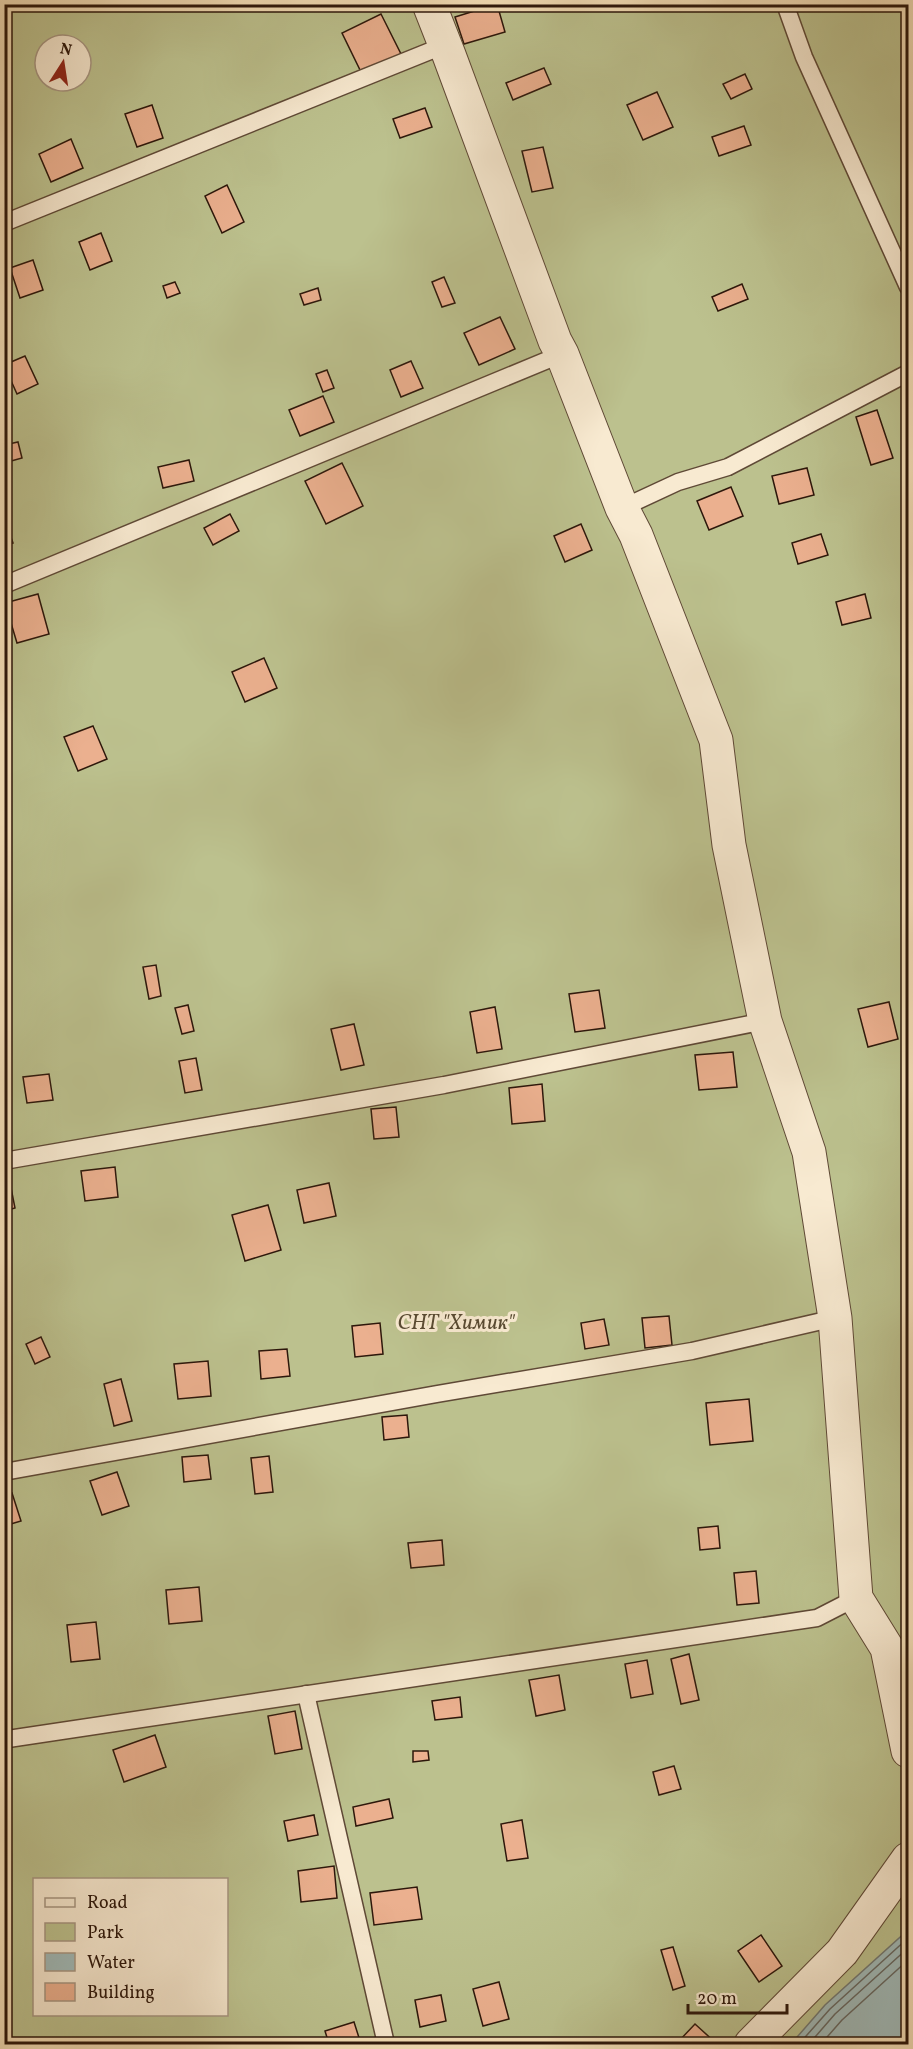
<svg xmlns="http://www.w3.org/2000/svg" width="913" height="2049" viewBox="0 0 913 2049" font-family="Vollkorn,serif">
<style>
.green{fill:#bcc18e;stroke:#746c4c;stroke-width:1.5;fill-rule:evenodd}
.water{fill:#a0bab9;stroke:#727973;stroke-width:1.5}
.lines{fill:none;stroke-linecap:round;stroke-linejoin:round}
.shore{stroke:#666862;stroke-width:1.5}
.building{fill:#ebb08f;stroke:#2d170b;stroke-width:1.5}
.lane-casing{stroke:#5f4936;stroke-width:19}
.street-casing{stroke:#5f4936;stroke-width:35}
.lane{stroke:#f8ead1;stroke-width:16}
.street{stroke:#f8ead1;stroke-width:33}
.labels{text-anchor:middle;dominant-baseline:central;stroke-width:6;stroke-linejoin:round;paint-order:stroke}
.park-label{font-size:21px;font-style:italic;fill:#584a32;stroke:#f8ead1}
</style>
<rect width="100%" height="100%" fill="#f4dfb8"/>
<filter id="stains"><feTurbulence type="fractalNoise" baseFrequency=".00333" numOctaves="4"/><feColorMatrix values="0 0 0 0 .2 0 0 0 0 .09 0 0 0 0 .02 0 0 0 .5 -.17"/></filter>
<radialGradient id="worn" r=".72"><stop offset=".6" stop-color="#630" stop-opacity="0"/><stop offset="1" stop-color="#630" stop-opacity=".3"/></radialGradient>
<path class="green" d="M5,5h903v2039h-903zM45,45h36v36h-36zM34,1880h192v134h-192z"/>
<path class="water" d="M908,1930v114h-117l34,-39z"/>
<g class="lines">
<g class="shore">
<path d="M799,2044l31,-35 78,-71"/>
<path d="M809,2044l26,-30 73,-66"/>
<path d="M821,2044l21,-24 66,-60"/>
</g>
</g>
<g class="building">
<path d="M497,4l8,28 -41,12 -9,-27z"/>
<path d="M381,14l20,40 -39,20 -20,-41z"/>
<path d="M544,68l7,16 -38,16 -7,-17z"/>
<path d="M745,74l7,15 -21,10 -8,-15z"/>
<path d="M657,92l16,35 -30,13 -16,-35z"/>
<path d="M152,105l11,33 -26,9 -12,-33z"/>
<path d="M425,108l7,19 -32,11 -7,-19z"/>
<path d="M744,126l7,19 -32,11 -7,-19z"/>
<path d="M71,139l12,29 -32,14 -12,-28z"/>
<path d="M543,147l10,41 -21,4 -10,-41z"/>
<path d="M227,185l17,37 -22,11 -17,-37z"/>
<path d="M101,233l11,28 -22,9 -11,-28z"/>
<path d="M33,260l10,30 -23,8 -10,-30z"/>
<path d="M444,277l11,26 -13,4 -10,-25z"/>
<path d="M175,282l5,11 -13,5 -4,-12z"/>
<path d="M742,284l6,15 -30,12 -6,-14z"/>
<path d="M318,288l3,12 -17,5 -4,-11z"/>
<path d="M500,317l15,32 -36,16 -15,-32z"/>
<path d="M25,356l13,28 -21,10 -13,-29z"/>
<path d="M411,361l12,27 -22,9 -11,-27z"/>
<path d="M327,370l7,18 -11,4 -7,-18z"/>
<path d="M323,396l11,26 -34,14 -11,-26z"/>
<path d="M877,410l16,48 -22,7 -15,-48z"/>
<path d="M18,442l4,16 -18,5v-18z"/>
<path d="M189,460l5,21 -31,7 -5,-21z"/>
<path d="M342,463l21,43 -37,18 -21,-43z"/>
<path d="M807,468l7,27 -35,9 -7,-28z"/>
<path d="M731,487l12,29 -34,14 -12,-29z"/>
<path d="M230,514l9,17 -26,14 -9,-17z"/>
<path d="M4,517l9,26 -9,3z"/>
<path d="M581,524l11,26 -27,12 -11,-26z"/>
<path d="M821,534l7,21 -30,9 -6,-21z"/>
<path d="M38,594l11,40 -32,9 -12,-40z"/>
<path d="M865,594l6,24 -29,7 -6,-23z"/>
<path d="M264,658l13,30 -32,14 -13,-30z"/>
<path d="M93,726l14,33 -29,12 -14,-34z"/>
<path d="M156,965l5,31 -12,3 -6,-32z"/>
<path d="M599,990l6,38 -30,4 -6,-38z"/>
<path d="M889,1002l9,37 -30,8 -10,-38z"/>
<path d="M188,1005l6,26 -12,3 -7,-26z"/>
<path d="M495,1007l7,42 -25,4 -7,-41z"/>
<path d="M354,1024l10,41 -23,5 -10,-41z"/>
<path d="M733,1052l4,35 -38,3 -4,-35z"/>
<path d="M196,1058l6,32 -17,3 -6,-32z"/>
<path d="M49,1074l4,26 -26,3 -4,-26z"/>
<path d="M542,1084l3,37 -33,3 -3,-36z"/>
<path d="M396,1107l3,30 -25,2 -3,-30z"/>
<path d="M115,1167l3,30 -33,4 -4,-30z"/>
<path d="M10,1183l5,25 -11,3v-27z"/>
<path d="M329,1183l7,33 -32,7 -7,-33z"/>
<path d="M268,1205l13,45 -36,11 -13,-46z"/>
<path d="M669,1316l3,29 -27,3 -3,-30z"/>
<path d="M604,1319l5,26 -24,4 -4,-26z"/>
<path d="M380,1323l3,31 -28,3 -3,-31z"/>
<path d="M41,1337l9,20 -15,7 -9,-20z"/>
<path d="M287,1349l3,27 -29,3 -2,-28z"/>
<path d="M208,1361l3,35 -33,3 -4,-35z"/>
<path d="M121,1379l11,42 -18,5 -10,-42z"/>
<path d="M749,1399l4,42 -43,4 -4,-42z"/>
<path d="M407,1415l2,22 -25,3 -2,-23z"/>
<path d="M208,1455l3,24 -27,3 -2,-25z"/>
<path d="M269,1456l4,36 -18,2 -4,-36z"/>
<path d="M117,1472l12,34 -27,9 -12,-34z"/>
<path d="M12,1493l9,28 -17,5v-30z"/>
<path d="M718,1526l2,22 -20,2 -2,-22z"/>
<path d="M442,1540l2,25 -33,3 -3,-25z"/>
<path d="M756,1571l3,32 -22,2 -3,-32z"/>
<path d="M199,1587l3,34 -33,3 -3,-34z"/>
<path d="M96,1622l4,37 -29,3 -4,-37z"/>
<path d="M689,1654l10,46 -18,4 -10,-45z"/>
<path d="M647,1660l6,34 -22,4 -6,-34z"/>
<path d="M559,1675l6,35 -29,6 -7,-36z"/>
<path d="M460,1697l2,20 -27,3 -3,-19z"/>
<path d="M295,1711l7,38 -27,5 -7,-38z"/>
<path d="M155,1735l11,32 -42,15 -11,-32z"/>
<path d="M413,1751h15l1,9 -16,2z"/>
<path d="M674,1766l7,23 -22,6 -6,-23z"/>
<path d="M389,1799l4,19 -37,8 -3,-19z"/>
<path d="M314,1815l4,20 -30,6 -4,-20z"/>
<path d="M522,1820l6,38 -21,3 -6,-37z"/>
<path d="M334,1866l3,32 -36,4 -3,-31z"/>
<path d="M417,1887l5,32 -48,6 -4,-32z"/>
<path d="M761,1935l21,31 -23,16 -21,-31z"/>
<path d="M673,1947l12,39 -12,4 -12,-40z"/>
<path d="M499,1982l10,37 -26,7 -10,-37z"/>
<path d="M441,1995l5,26 -26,6 -5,-27z"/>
<path d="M354,2022l7,22h-32l-4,-13z"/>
<path d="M695,2024l22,20h-36l-3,-2z"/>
</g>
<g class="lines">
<defs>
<g id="lane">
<path d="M785,4l19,53 104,230"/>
<path d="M4,223l441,-178"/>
<path d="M622,508l56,-26 50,-15 180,-94"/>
<path d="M4,585l558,-231"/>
<path d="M4,1161l440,-76 321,-64"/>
<path d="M4,1472l433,-78 255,-43 143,-33"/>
<path d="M306,1694l80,350"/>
<path d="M8,1739l809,-121 39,-20"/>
</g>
<g id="street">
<path d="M429,4l20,51 106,286 7,13 60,154 14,27 80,205 13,105 36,176 44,131 26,166 21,280 31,50 21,103"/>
<path d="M751,2044l91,-92 66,-93"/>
</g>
</defs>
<use href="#lane" class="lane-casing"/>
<use href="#street" class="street-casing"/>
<use href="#lane" class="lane"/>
<use href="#street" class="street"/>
</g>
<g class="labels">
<g class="park-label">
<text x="456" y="1323">СНТ "Химик"</text>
</g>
</g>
<rect width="913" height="2049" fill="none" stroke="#f4dfb8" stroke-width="24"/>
<rect x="6" y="6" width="901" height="2037" fill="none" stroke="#2d170b" stroke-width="3"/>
<rect x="12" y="12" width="889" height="2025" fill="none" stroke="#2d170b" stroke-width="1.5"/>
<rect x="33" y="1878" width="195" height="138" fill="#f8ead1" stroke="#a79682" stroke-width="1.5"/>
<rect x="45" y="1898" width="30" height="9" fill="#f8ead1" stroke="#a79682" stroke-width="1.5"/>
<text x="87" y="1908" font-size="18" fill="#2d170b">Road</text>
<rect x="45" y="1923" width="30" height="18" fill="#bcc18e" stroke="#a79682" stroke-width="1.5"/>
<text x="87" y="1938" font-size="18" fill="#2d170b">Park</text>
<rect x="45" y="1953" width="30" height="18" fill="#a0bab9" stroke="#a79682" stroke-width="1.5"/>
<text x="87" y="1968" font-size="18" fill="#2d170b">Water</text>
<rect x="45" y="1983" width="30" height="18" fill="#ebb08f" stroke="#a79682" stroke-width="1.5"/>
<text x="87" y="1998" font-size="18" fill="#2d170b">Building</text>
<g transform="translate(63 63) rotate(12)"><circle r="28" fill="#f8ead1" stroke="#a79682" stroke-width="1.5"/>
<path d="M0-4.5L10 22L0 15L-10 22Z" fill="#8f2418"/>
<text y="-9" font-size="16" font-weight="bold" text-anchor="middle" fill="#2d170b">N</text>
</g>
<path d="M688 2004v9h99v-9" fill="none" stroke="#2d170b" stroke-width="3"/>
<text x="697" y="2004" font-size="18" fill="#2d170b" stroke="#f8ead1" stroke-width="4.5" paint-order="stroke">20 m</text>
<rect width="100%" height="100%" filter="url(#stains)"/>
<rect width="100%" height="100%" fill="url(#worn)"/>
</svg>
